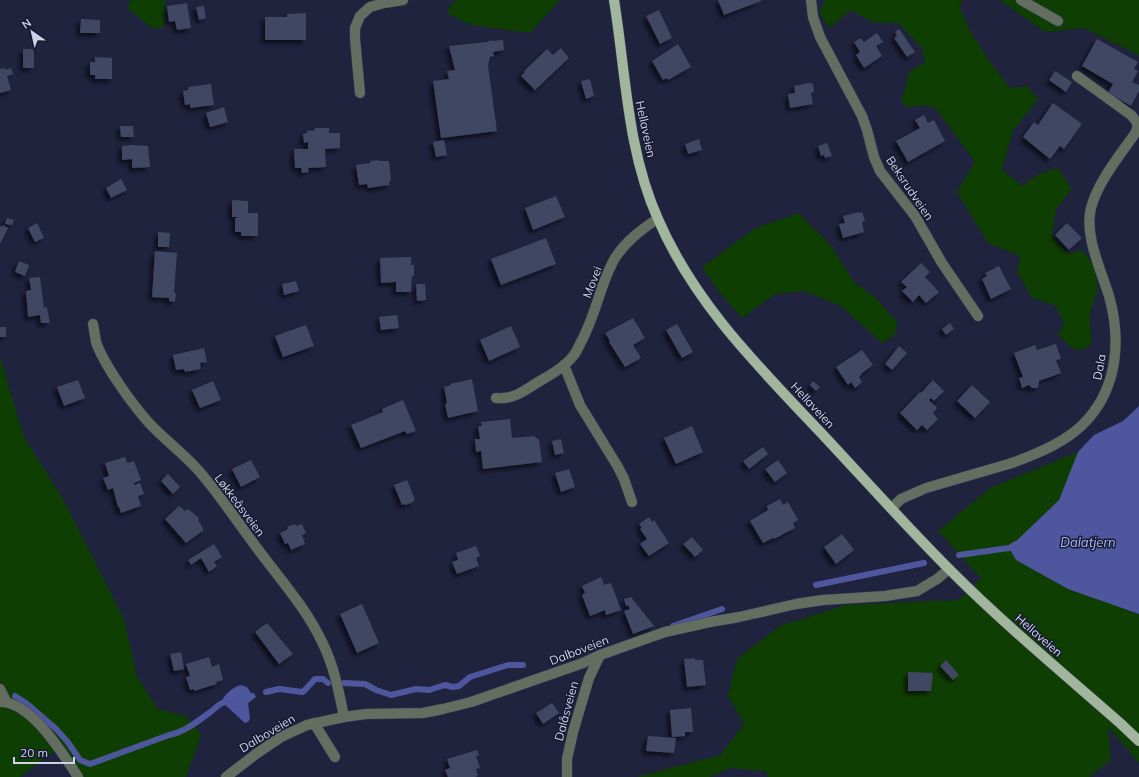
<svg xmlns="http://www.w3.org/2000/svg" width="1139" height="777" viewBox="0 0 1139 777" font-family="Mulish,sans-serif">
<style>
.green{fill:#0f3e03}
.water{fill:#4e579d}
.lines{fill:none;stroke-linecap:round;stroke-linejoin:round}
.stream{stroke:#4e579d;stroke-width:6}
.building{fill:#404663;filter:url(#shadow)}
.minor-casing{stroke:#3b3f59;stroke-width:11}
.major-casing{stroke:#3b3f59;stroke-width:11}
.minor{stroke:#636e61;stroke-width:10}
.major{stroke:#a1b69d;stroke-width:10}
.labels{text-anchor:middle;dominant-baseline:central;stroke-width:3;stroke-linejoin:round;paint-order:stroke}
.street-label{font-size:12px;fill:#cfd3e5;stroke:#161a33}
.water-label{font-size:13px;font-style:italic;fill:#afbaf6;stroke:#161a33}
</style>
<defs>
<filter id="shadow"><feDropShadow dx="-3.5" dy="3.5" stdDeviation="2" flood-color="#0009"/></filter>
</defs>
<rect width="100%" height="100%" fill="#1f233e"/>
<g class="green">
<path d="M130,0h37l-2,1 -1,26 -11,2 -25,-21z"/>
<path d="M459,0h101l-30,33 -59,-8 -24,-12 6,-11z"/>
<path d="M825,0h138l-4,5 9,22 19,31 23,30 17,-2 11,13 -25,32 -11,38 20,17 17,-12 19,-6 14,21 -16,20 -4,27 16,18 15,-4 11,17 4,21 -9,29 3,27 -10,6 -9,-1 -15,-14 6,-12 -8,-17 -24,-8 -15,-26 3,-16 -32,-13 -31,-51 18,-30 -38,-52 -10,-5 -21,2 -5,-8 6,-15 1,-11 17,-11 -3,-14 -24,-25 -26,-1 -21,-12 -22,18 -10,-15z"/>
<path d="M1000,0h139v55l-55,-27 -39,4z"/>
<path d="M798,213l31,30 25,39 21,15 23,26 -4,13 -12,7 -41,-37 -37,-15 -29,3 -33,24 -23,-26 -17,-25 52,-38z"/>
<path d="M0,357l24,80 38,60 62,122 13,58 21,32 28,7 15,19 -15,42h-114l-16,-27 -36,27h-20z"/>
<path d="M1078,452l-19,48 -49,48 6,12 52,29 71,25v149l-31,-37 3,34 -22,17h-321l-3,-6 -35,-3 -20,9h-74l85,-22 23,-31 -16,-28 9,-37 43,-33 66,-21 113,-5 22,-22 -43,-47 52,-43z"/>
</g>
<g class="water">
<path d="M1139,406v208l-71,-25 -52,-29 -7,-12 50,-48 19,-48 16,-17 29,-14z"/>
<path d="M241,685l6,2 4,6h3l2,4 -8,6 2,16 -2,3 -3,1 -23,-21c1,-7 13,-16 19,-17z"/>
</g>
<g class="lines">
<g class="stream">
<path d="M959,555l50,-7 7,-4"/>
<path d="M816,585l108,-22"/>
<path d="M673,626l49,-17"/>
<path d="M344,683l21,1 11,6 15,5 25,-6 13,1 16,-5 8,2 6,-1 11,-9 38,-12h15"/>
<path d="M266,692l13,-3 24,3 12,-13h8l5,4"/>
<path d="M15,696l11,7 29,25 12,13 13,19 10,4 79,-29c15,-3 28,-13 40,-22 7,-5 11,-11 19,-12"/>
</g>
</g>
<g class="building">
<path d="M718,0h43v1l-37,14z"/>
<path d="M187,3l4,25 -14,2 -2,-9 -6,1 -2,-16z"/>
<path d="M204,6l2,12 -7,2 -3,-13z"/>
<path d="M659,10l13,28 -12,6 -14,-28z"/>
<path d="M306,13v27h-41v-23h22v-3z"/>
<path d="M81,19l19,1v13h-20z"/>
<path d="M899,29l16,23 -8,5 -13,-19 3,-2 -2,-4z"/>
<path d="M877,33l6,9 -7,4 6,10 -18,12 -8,-13 4,-3 -6,-10 7,-4 3,4z"/>
<path d="M1097,39l41,23 -4,7 4,2 -6,11 7,3v6l-8,15 -23,-13 5,-9 -31,-18z"/>
<path d="M492,40v1l11,-1 1,10 -11,2 1,4 -4,1 -2,9 9,65 -56,7 -8,-57 16,-2 -2,-8 8,-1 -6,-24 38,-4z"/>
<path d="M678,44l13,23 -23,13 -1,-2 -4,2 -11,-19z"/>
<path d="M561,48l8,10 -34,32 -14,-14 4,-4 -1,-1 23,-22 6,6z"/>
<rect x="23" y="49" width="11" height="19"/>
<path d="M95,57l17,1v21h-17v-4h-5v-13h5z"/>
<path d="M5,68l1,2 5,-2 2,6 -6,2 4,14 -11,3v-24z"/>
<path d="M1055,71l17,11 -6,10 -17,-12z"/>
<path d="M590,79l4,17 -8,3 -5,-18z"/>
<path d="M810,83l3,1 1,8 -3,1 2,11 -23,4 -2,-14 7,-1 -1,-7z"/>
<path d="M211,84l3,21 -24,3v-4l-5,1 -2,-14 5,-1v-3z"/>
<path d="M1053,103l29,21 -18,25 -4,-3 -10,13 -27,-22 11,-15 4,3z"/>
<path d="M224,107l4,15 -18,5 -4,-14z"/>
<path d="M924,115l4,8 6,-3 11,21 -37,21 -12,-21 24,-13 -5,-8z"/>
<path d="M120,126h13l1,11h-13z"/>
<path d="M315,128h14v5h11v15l-15,1 1,18 -18,1 1,4 -7,1 -1,-5h-6l-1,-19h14v-7l-4,1 -1,-9 4,-1v-2l8,-1z"/>
<path d="M699,139l3,11 -14,4 -3,-10z"/>
<path d="M444,140l3,15 -11,2 -3,-15z"/>
<path d="M827,143l5,13 -7,2 -1,-3 -3,1 -3,-10z"/>
<path d="M131,145l17,1 2,21 -18,1v-9l-10,1v-14z"/>
<path d="M379,160v1h10l2,20h-2l1,4 -22,3 -1,-4 -8,1 -3,-20 14,-2v-2z"/>
<path d="M121,179l6,11 -16,8 -5,-10z"/>
<path d="M556,196l9,21 -32,13 -8,-22z"/>
<path d="M232,200l16,1v12h10v23h-17v-4h-6v-14h2v-1h-5z"/>
<path d="M859,212v1l3,-1 3,9 -3,1 2,10 -21,6 -4,-14 6,-1 -2,-7z"/>
<path d="M7,218l7,2 -2,5 -7,-1z"/>
<path d="M37,223l7,15 -9,4 -7,-14z"/>
<path d="M1067,223l15,15 -13,12 -14,-15z"/>
<path d="M3,225l5,3 -8,16v-18l2,1z"/>
<path d="M158,232l12,1 -1,14h-11z"/>
<path d="M546,238l10,26 -55,21 -10,-26z"/>
<path d="M155,251l22,2 -3,40h2l-1,9 -6,-1v-3l-17,-1z"/>
<path d="M411,257v8h3v11h-2l-1,16h-15v-10l-15,1 -1,-25z"/>
<path d="M19,261l10,4 -4,11 -10,-4z"/>
<path d="M921,263l9,9 -5,5 14,15 -13,11 -7,-8 -6,7 -11,-11 5,-4 -6,-5z"/>
<path d="M999,266l12,23 -20,10 -9,-20 5,-3 -2,-3z"/>
<path d="M40,277l4,31 3,-1 3,16h-9l-1,-8 -12,2 -2,-26 5,-1 -2,-12z"/>
<path d="M296,281l3,10 -15,4 -2,-11z"/>
<path d="M416,284h9l1,16 -9,1z"/>
<path d="M397,315l2,13 -18,2 -2,-13z"/>
<path d="M633,318l12,20 -12,7 8,13 -16,9 -16,-25 1,-1 -5,-8z"/>
<path d="M950,323l4,6 -8,6 -4,-6z"/>
<path d="M677,324l16,28 -11,6 -16,-28z"/>
<path d="M306,325l8,21 -31,11 -8,-21z"/>
<path d="M511,326l9,21 -31,14 -9,-21z"/>
<rect x="0" y="327" width="6" height="10"/>
<path d="M1056,344l5,15 -5,1 5,13 -22,8v4l-2,3h-5l-3,-3 -7,3 -3,-10 4,-1 -9,-24 21,-8 2,5z"/>
<path d="M899,346l8,7 -15,17 -7,-6z"/>
<path d="M204,348l3,14 -7,1 1,6 -16,3 -1,-3 -8,1 -3,-15z"/>
<path d="M862,350l11,15 -12,9v1l-2,2 3,5 -7,6 -4,-6 -3,3 -12,-18z"/>
<path d="M472,379l6,32 -30,7 -3,-14 2,-1 -3,-16 7,-2 -1,-1z"/>
<path d="M78,380l7,18 -21,8 -7,-19z"/>
<path d="M933,380l11,11 -10,10 -3,-3 -2,2 8,8 -4,5 5,6 -11,11 -5,-5 -5,5 -17,-17 20,-21 1,1z"/>
<path d="M213,381l8,19 -21,8 -8,-18z"/>
<path d="M813,381l7,6 -4,4 -6,-6z"/>
<path d="M972,385l18,17 -15,16 -18,-17z"/>
<path d="M403,400l13,31 -9,3 -2,-3 -44,17 -10,-23 32,-13 -1,-3z"/>
<path d="M510,419l2,19 22,-2 5,4 3,22 -59,7 -2,-18 -5,1 -1,-13h5l-2,-13h4l-1,-4z"/>
<path d="M692,426l11,26 -27,12 -12,-26z"/>
<path d="M561,439l3,14 -9,2 -3,-14z"/>
<path d="M763,447l5,7 -19,15 -6,-8z"/>
<path d="M125,457l2,6 7,-2 7,19 -7,3v2l6,-2 4,11 -6,2 3,10 -20,7 -2,-6h-1l-5,-19 -5,2 -5,-12 6,-2 -4,-13z"/>
<path d="M251,460l9,17 -19,10 -9,-18z"/>
<path d="M778,460l9,13 -12,9 -10,-13z"/>
<path d="M569,469l6,18 -14,5 -6,-19z"/>
<path d="M168,474l12,13 -7,7 -12,-13z"/>
<path d="M407,480l8,20 -2,1v1l-7,3 -1,-1 -3,1 -8,-20z"/>
<path d="M780,499l3,6 5,-3 10,18 -5,3 2,5 -21,11 -1,-1 -10,5 -13,-22 18,-11 -1,-4z"/>
<path d="M179,506l6,5 3,-2 11,9 -1,2 6,10 -18,13 -21,-24z"/>
<path d="M649,517l3,5 2,-2 15,23 -20,13 -9,-12 7,-5 -7,-10 2,-1 -3,-4z"/>
<path d="M295,524l1,2 6,-2 4,9 -4,2 3,9 -14,6 -3,-7 -3,1 -5,-11 8,-4 -1,-2z"/>
<path d="M842,534l12,16 -18,14 -12,-17z"/>
<path d="M692,537l11,13 -8,7 -12,-13z"/>
<path d="M214,544l8,13 -8,5 3,4 -8,6 -8,-14 -10,7 -3,-5z"/>
<path d="M476,546l4,10 -4,2 3,8 -22,8 -5,-12 6,-2 -2,-7z"/>
<path d="M601,577l3,8 7,-2 10,27 -15,5 -1,-5 -15,6 -8,-21 3,-2 -3,-7z"/>
<path d="M631,597l23,29 -21,8 -9,-23 6,-2 -2,-4 -2,1 -2,-7z"/>
<path d="M362,604l17,39 -22,10 -17,-39z"/>
<path d="M267,623l26,31 -14,10 -24,-32z"/>
<path d="M181,652l3,17 -10,2 -4,-17z"/>
<path d="M209,657l3,10 7,-3 4,16 -7,2 1,2 -23,7v-2l-4,1 -4,-13 4,-1 -4,-12z"/>
<path d="M695,658v2h8l3,25 -19,2 -3,-28z"/>
<path d="M946,660l13,15 -6,5 -13,-14z"/>
<path d="M908,672l25,1 -2,18h-23z"/>
<path d="M552,703l7,10 -16,11 -7,-11z"/>
<path d="M691,708l2,24h-8v4l-13,1 -2,-27z"/>
<path d="M648,736l28,2 -2,15 -28,-2z"/>
<path d="M477,750l2,5 -3,1 4,12 -4,1 2,7 -3,1h-27l-3,-7 5,-2 -3,-9z"/>
</g>
<g class="lines">
<defs>
<g id="minor">
<path d="M811,0l2,17 7,20 42,79 5,14 7,27 6,14 35,45 27,47 36,53"/>
<path d="M1021,0l37,21"/>
<path d="M360,93l-5,-54v-11l5,-12 10,-9 14,-4 19,-3"/>
<path d="M93,324c1,5 2,12 3,18 8,23 36,62 53,81 16,17 35,31 50,48 20,23 37,49 55,73 24,33 52,63 69,100 11,22 16,48 21,73"/>
<path d="M564,365l16,40 38,62 6,12 8,23"/>
<path d="M496,398c15,2 27,-6 39,-14 13,-8 29,-16 39,-29 3,-4 5,-9 7,-13 15,-27 19,-58 34,-84 11,-17 26,-28 42,-39"/>
<path d="M892,508l9,-9 25,-11 86,-25c27,-10 57,-22 76,-44 30,-34 33,-81 21,-123 -8,-26 -25,-61 -18,-88 7,-27 30,-54 45,-76 3,-8 1,-10 -5,-17l-54,-39"/>
<path d="M0,689l6,12"/>
<path d="M0,702c31,-1 63,52 78,75"/>
<path d="M314,723l21,34"/>
<path d="M226,777l30,-23 25,-17 26,-12 37,-8 22,-3 57,-1 20,-4 28,-7 112,-39 17,-8 65,-23 45,-10 29,-5 57,-13 27,-4 62,-4 32,-5 20,-12 12,-10"/>
<path d="M567,777v-18l6,-27 16,-54 11,-23"/>
</g>
<path id="major" d="M614,0c12,74 13,150 44,219 37,86 103,150 166,217 42,45 83,91 126,134 54,54 113,103 170,153l19,18"/>
</defs>
<use href="#minor" class="minor-casing"/>
<use href="#major" class="major-casing"/>
<use href="#minor" class="minor"/>
<use href="#major" class="major"/>
</g>
<g class="labels">
<g class="street-label">
<text transform="translate(646 129) rotate(78)">Hellaveien</text>
<text transform="translate(910 188) rotate(56)">Beksrudveien</text>
<text transform="translate(592 282) rotate(-69)">Movei</text>
<text transform="translate(1099 367) rotate(-79)">Dala</text>
<text transform="translate(813 405) rotate(47)">Hellaveien</text>
<text transform="translate(240 505) rotate(53)">Løkkeåsveien</text>
<text transform="translate(1039 635) rotate(41)">Hellaveien</text>
<text transform="translate(579 650) rotate(-21)">Dalboveien</text>
<text transform="translate(566 711) rotate(-75)">Dalåsveien</text>
<text transform="translate(267 733) rotate(-31)">Dalboveien</text>
</g>
<g class="water-label">
<text x="1088" y="542">Dalatjern</text>
</g>
</g>
<g transform="translate(32 32) rotate(326)" stroke="#161a33" stroke-width="3" paint-order="stroke">
<path d="M0-3L7 15L0 10L-7 15Z" fill="#cfd3e5"/>
<text y="-6" font-size="11" font-weight="bold" text-anchor="middle" fill="#cfd3e5">N</text>
</g>
<path d="M14 757v6h60v-6" fill="none" stroke="#cfd3e5" stroke-width="2"/>
<text x="20" y="757" font-size="12" fill="#cfd3e5" stroke="#161a33" stroke-width="3" paint-order="stroke">20 m</text>
</svg>
